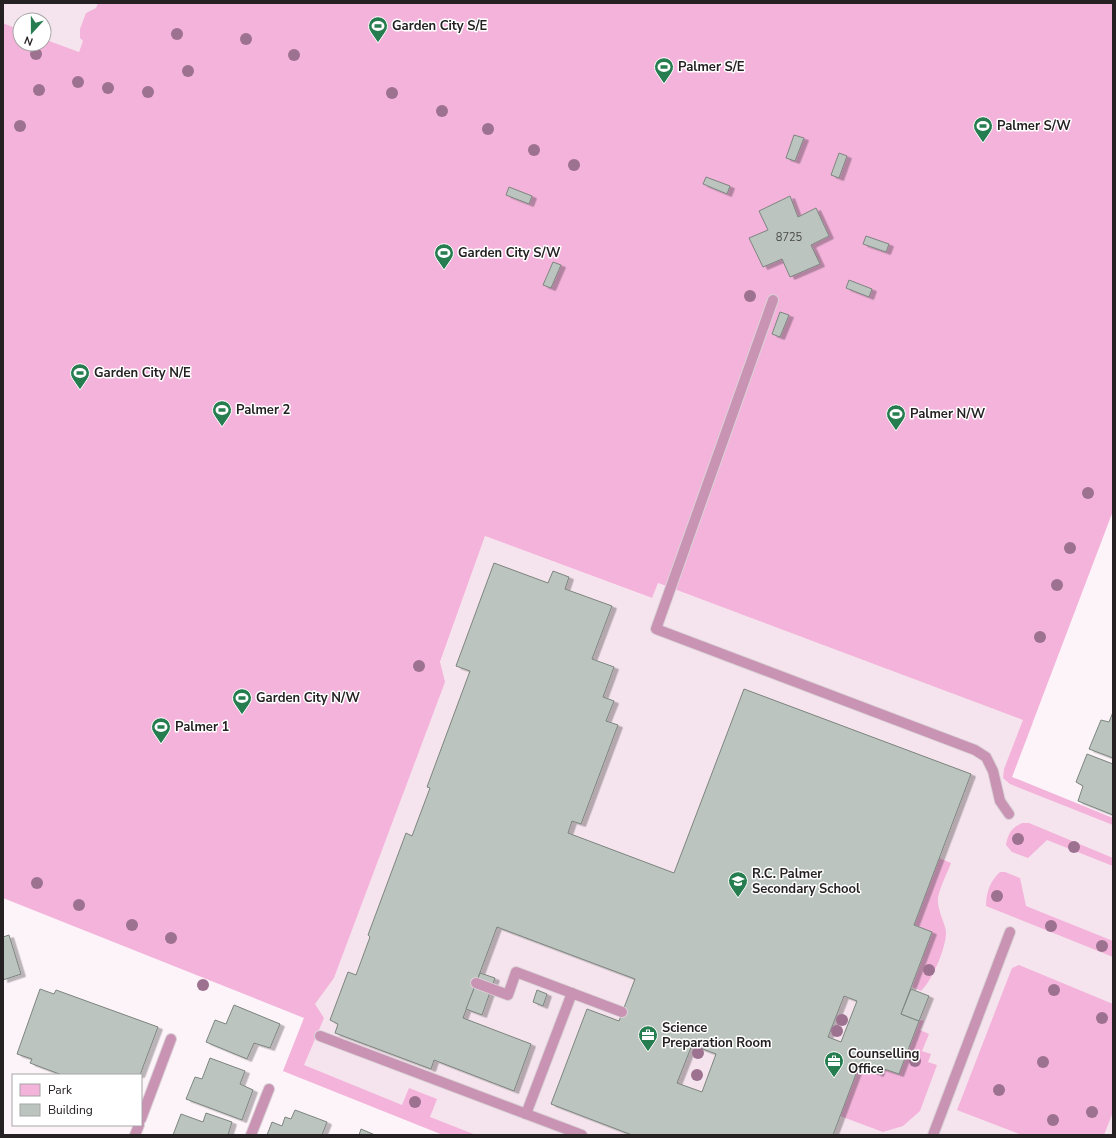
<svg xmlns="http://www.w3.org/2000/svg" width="1116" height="1138" viewBox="0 0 1116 1138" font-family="'Nunito Sans',sans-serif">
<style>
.built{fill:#f5e4ed}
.green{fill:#f3b3da}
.building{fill:#bbc4be;stroke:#7d857f;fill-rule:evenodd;filter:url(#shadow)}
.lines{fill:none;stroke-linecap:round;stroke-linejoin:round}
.service-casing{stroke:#dad2d7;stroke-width:12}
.service{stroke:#c993b3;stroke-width:10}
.tree{fill:#9d7190}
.labels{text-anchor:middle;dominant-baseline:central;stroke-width:3;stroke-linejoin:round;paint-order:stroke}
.number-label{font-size:11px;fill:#4a4a4a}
.poi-label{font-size:13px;font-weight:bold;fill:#252123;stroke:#fff;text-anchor:start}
</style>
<defs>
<filter id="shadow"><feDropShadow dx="4.5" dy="2.5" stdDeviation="0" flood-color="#0004"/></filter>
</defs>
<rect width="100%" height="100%" fill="#fdf4f9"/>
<g class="built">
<path d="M3,3h95l-19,49 -35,-13v-19h-24v10l-17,-7z"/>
<path d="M485,536l166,62 6,-15 304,112 72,28 -21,54 101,41v317h-670l-160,-64 21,-53 30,-40 110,-296 -4,-19z"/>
</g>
<g class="green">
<path d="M98,3h1015v508l-101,266 101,41v7l-103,-41 -7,-6 1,-9 19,-49 -365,-137 -6,15 -167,-62 -45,126 5,20 -111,296 -19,26 9,14 -20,47 98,40 7,-17 28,11 -7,18 46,18h-33l-160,-64 21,-53 -301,-120v-875l17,7v14h24v-5l35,13 4,-11 -3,-3v-9l6,-16 10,-5z"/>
<path d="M1022,823h7l84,35v8l-66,-26 -19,18 -16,-6 -6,-7c2,-11 5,-17 16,-22z"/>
<path d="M939,858l12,5c-4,11 -11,23 -13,35 -1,12 6,22 8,33 1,15 -14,50 -25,60l-9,-4 20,-55 -18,-7z"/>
<path d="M1000,872h5l15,6 6,28 87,35v16l-127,-51c0,-13 4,-25 14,-34z"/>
<path d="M1019,965l94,39v108l-9,23h-82l-65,-25 55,-142z"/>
<path d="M920,1020l4,1 -4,9 9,4 -7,17 9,3 -3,8 9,3 -17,46 -17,15 -20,6 -43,-16 19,-50 20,8 2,-6 18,6z"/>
</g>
<g class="building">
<path d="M794,135l10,3 -9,23 -9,-3z"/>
<path d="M839,153l8,3 -8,22 -8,-3z"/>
<path d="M706,177l24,9 -3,8 -24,-10z"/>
<path d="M509,187l23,9 -3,8 -23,-9z"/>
<path d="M790,196l8,21 18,-9 13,28 -18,9 9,19 -30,13 -8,-18 -19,8 -14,-29 19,-8 -9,-19z"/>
<path d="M866,236l23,8 -3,8 -23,-8z"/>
<path d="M553,262l8,3 -10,23 -8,-3z"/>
<path d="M849,280l23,9 -3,8 -23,-9z"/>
<path d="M780,312l9,3 -9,22 -8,-3z"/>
<path d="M494,563l54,20 5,-12 16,6 -4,12 47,17 -20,53 22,8 -11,30 11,4 -8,20 12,4 -37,99 -9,-3 -4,12 106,40 70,-184 227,85 -57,151 18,7 -31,82 18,7 -20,53 -18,-6 -2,6 -20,-8 -26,69h-201l-81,-31 36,-95 32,12 16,-42 -138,-52 -34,91 68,26 -17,47 -80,-31 -3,9 -96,-36 3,-9 -8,-4 18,-48 8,3 14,-38 -2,-2 38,-102 6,3 18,-48 -3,-1 43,-116 -14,-5zM844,996l13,5 -16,41 -13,-5zM692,1045l24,9 -14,38 -25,-9z"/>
<path d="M1113,712v46l-24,-9 12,-29 8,2z"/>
<path d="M1087,754l26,10v51l-35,-14 5,-15 -7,-4z"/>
<path d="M9,935l12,39 -18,6v-43z"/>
<path d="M480,973l15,5 -13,37 -16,-6z"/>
<path d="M40,989l14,5 2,-4 102,37 -18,48h-78l-32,-12 2,-4 -15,-5z"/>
<path d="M911,989l18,7 -10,25 -18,-7z"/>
<path d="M537,990l10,4 -4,12 -10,-4z"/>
<path d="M234,1005l46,19 -10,24 -16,-5 -7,16 -41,-17 9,-22 11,4z"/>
<path d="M210,1058l35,13 -5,13 13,6 -11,30 -56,-21 9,-22 7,2z"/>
<path d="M295,1110l32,12 -5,13h-55l5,-13 10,4 3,-9 6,2z"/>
<path d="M206,1113l26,9 -4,13h-55l8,-21 22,8z"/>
<path d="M361,1129l14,6h-16z"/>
</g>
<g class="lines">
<defs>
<g id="service">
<path d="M773,300l-117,329 319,121 11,7 7,14 7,30 9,13"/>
<path d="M476,983l32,12 8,-23 106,40"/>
<path d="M320,1036l262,99"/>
<path d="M526,1114l46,-121"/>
<path d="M141,1119l30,-80"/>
<path d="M135,1135l4,-10"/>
<path d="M251,1135l18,-46"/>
<path d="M933,1135l77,-203"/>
</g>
</defs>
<use href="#service" class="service-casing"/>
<use href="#service" class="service"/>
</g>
<g class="tree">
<circle cx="177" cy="34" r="6"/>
<circle cx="246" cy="39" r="6"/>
<circle cx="36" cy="54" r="6"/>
<circle cx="294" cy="55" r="6"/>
<circle cx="188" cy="71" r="6"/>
<circle cx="78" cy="82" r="6"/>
<circle cx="108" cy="88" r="6"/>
<circle cx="39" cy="90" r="6"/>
<circle cx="148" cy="92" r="6"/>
<circle cx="392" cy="93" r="6"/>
<circle cx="442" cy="111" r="6"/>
<circle cx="20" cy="126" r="6"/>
<circle cx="488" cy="129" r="6"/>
<circle cx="534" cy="150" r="6"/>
<circle cx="574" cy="165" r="6"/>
<circle cx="750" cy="296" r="6"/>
<circle cx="1088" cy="493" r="6"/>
<circle cx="1070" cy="548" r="6"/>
<circle cx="1057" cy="585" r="6"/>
<circle cx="1040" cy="637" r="6"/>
<circle cx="419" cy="666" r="6"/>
<circle cx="1018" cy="839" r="6"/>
<circle cx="1074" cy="847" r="6"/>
<circle cx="37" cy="883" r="6"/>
<circle cx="997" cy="896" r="6"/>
<circle cx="79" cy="905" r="6"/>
<circle cx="132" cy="925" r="6"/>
<circle cx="1051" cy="926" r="6"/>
<circle cx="171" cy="938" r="6"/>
<circle cx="1102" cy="946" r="6"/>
<circle cx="929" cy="970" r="6"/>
<circle cx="203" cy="985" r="6"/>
<circle cx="1054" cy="990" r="6"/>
<circle cx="1102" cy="1018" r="6"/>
<circle cx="842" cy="1020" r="6"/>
<circle cx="837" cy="1031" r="6"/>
<circle cx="698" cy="1053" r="6"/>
<circle cx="915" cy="1061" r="6"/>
<circle cx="1043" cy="1062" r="6"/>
<circle cx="697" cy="1075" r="6"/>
<circle cx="999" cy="1090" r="6"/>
<circle cx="415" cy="1102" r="6"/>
<circle cx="1092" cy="1112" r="6"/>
<circle cx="1053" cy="1120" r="6"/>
</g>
<defs>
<symbol id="stadium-pin" viewBox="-11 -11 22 30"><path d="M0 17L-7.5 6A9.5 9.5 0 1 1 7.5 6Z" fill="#267d50" stroke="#fff"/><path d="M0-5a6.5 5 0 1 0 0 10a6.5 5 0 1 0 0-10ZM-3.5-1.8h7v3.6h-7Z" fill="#fff"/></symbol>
<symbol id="school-pin" viewBox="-11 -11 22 30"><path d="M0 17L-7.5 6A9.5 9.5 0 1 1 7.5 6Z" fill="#267d50" stroke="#fff"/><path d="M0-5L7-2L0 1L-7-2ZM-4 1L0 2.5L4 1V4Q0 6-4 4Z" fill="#fff"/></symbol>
<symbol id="office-pin" viewBox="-11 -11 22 30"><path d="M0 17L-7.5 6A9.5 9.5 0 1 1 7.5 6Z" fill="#267d50" stroke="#fff"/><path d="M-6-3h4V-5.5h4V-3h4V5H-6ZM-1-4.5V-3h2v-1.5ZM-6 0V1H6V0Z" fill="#fff"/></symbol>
</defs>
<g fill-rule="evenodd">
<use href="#stadium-pin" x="367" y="15" width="22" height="30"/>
<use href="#stadium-pin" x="653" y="56" width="22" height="30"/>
<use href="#stadium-pin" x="972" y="115" width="22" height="30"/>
<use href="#stadium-pin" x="433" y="242" width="22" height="30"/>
<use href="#stadium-pin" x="69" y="362" width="22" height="30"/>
<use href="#stadium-pin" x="211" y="399" width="22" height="30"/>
<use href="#stadium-pin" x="885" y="403" width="22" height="30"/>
<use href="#stadium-pin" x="231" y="687" width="22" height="30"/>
<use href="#stadium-pin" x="150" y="716" width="22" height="30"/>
<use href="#school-pin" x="727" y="870" width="22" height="30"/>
<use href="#office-pin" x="637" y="1024" width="22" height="30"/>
<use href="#office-pin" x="823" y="1050" width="22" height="30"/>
</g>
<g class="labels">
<g class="number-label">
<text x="789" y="237">8725</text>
</g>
<g class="poi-label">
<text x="392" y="26">Garden City S/E</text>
<text x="678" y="67">Palmer S/E</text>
<text x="997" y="126">Palmer S/W</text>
<text x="458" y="253">Garden City S/W</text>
<text x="94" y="373">Garden City N/E</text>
<text x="236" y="410">Palmer 2</text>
<text x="910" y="414">Palmer N/W</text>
<text x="256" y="698">Garden City N/W</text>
<text x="175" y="727">Palmer 1</text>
<text x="752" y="874">R.C. Palmer<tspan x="752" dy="15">Secondary School</tspan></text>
<text x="662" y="1028">Science<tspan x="662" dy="15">Preparation Room</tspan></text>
<text x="848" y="1054">Counselling<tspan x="848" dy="15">Office</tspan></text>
</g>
</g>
<rect width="1116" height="1138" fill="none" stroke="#252123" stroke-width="8"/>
<rect x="12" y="1074" width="130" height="52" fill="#ffffff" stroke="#a8a6a7"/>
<rect x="20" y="1084" width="20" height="12" fill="#f3b3da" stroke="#a8a6a7"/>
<text x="48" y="1094" font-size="12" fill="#252123">Park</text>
<rect x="20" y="1104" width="20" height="12" fill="#bbc4be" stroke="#a8a6a7"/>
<text x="48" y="1114" font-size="12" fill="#252123">Building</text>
<g transform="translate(32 32) rotate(201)"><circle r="19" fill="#ffffff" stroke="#a8a6a7"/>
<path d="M0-3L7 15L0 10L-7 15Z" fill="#267d50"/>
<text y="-6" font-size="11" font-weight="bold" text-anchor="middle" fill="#252123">N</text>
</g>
</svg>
